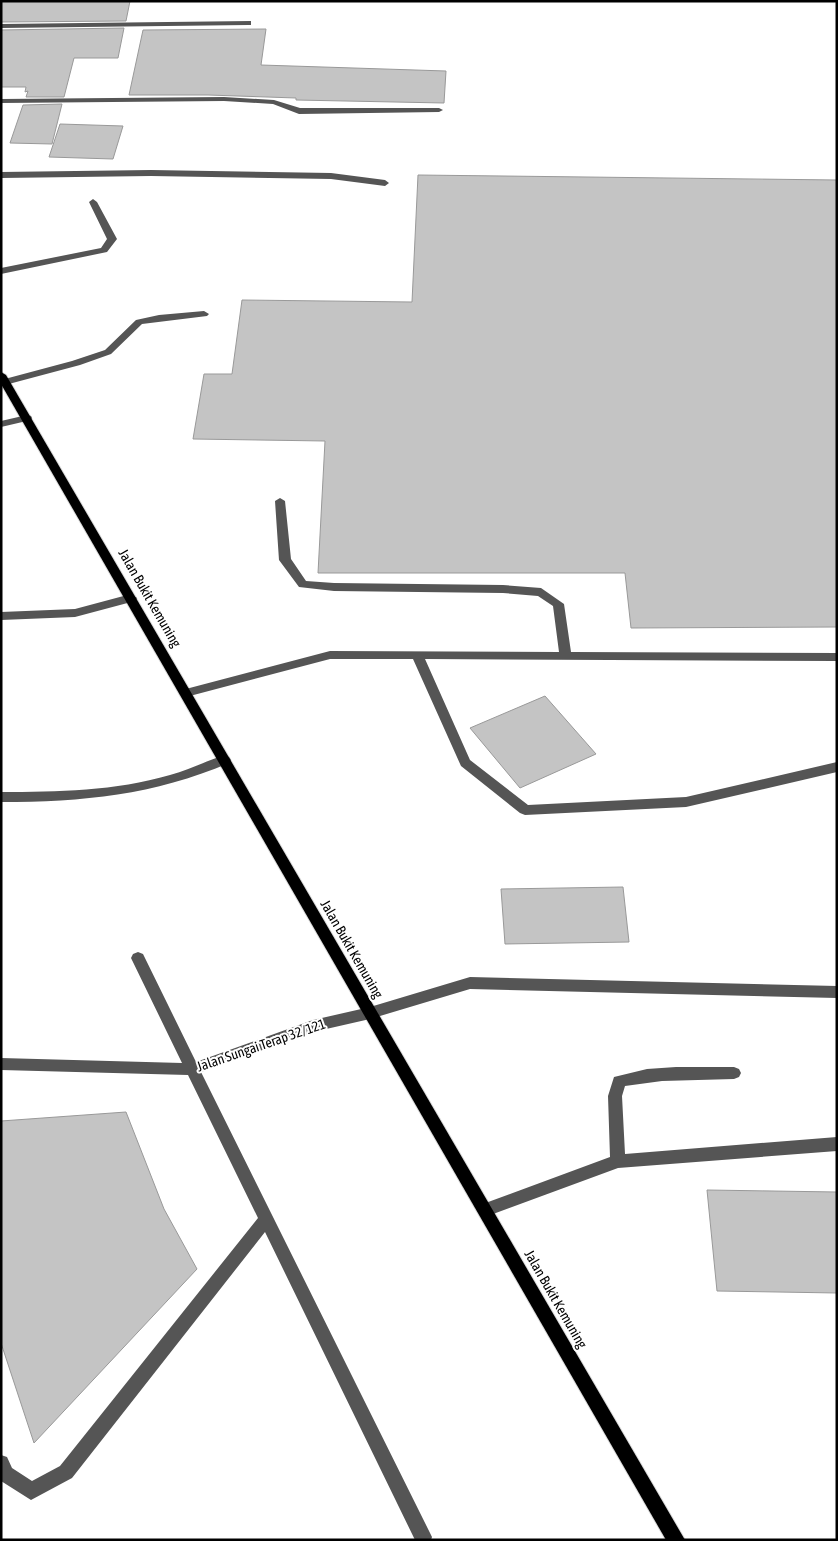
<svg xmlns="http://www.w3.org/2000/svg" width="838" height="1541" viewBox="0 0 838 1541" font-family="'Asap Condensed',sans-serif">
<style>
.building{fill:#c4c4c4;stroke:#999}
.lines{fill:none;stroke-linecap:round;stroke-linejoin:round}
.major-casing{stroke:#dbdbdb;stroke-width:2}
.minor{fill:#555;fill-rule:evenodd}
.major{fill:#000;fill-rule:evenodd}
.labels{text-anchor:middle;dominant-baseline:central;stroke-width:4;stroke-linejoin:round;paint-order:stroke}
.street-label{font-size:14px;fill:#000;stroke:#fff}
</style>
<rect width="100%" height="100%" fill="#fff"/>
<g class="building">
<path d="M1,1h129l-4,20 -125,1z"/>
<path d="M124,28l-6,30h-44l-10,39h-38l2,-6 -3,1 1,-5h-25v-57z"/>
<path d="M266,29l-5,36 185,6 -2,32 -148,-3v-2l-88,-3h-79l14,-65z"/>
<path d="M62,104l-10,40 -42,-1 13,-38z"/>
<path d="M60,124l63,2 -10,33 -64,-2z"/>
<path d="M418,175l419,5v447l-206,1 -6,-55h-307l7,-132 -132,-2 11,-65h28l10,-74 170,2z"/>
<path d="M545,696l51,58 -76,34 -50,-60z"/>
<path d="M623,887l6,55 -124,2 -4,-55z"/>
<path d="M126,1112l38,97 33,60 -163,174 -33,-100v-222z"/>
<path d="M707,1190l130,2v101l-120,-2z"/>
</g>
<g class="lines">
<defs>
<path id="major" d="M1,372l5,3 679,1165h-19l-665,-1156z"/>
</defs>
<use href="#major" class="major-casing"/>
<g class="minor">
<path d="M251,21v4h-3l-247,3v-4z"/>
<path d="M224,97l50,3 26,8h139l4,2 -4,2 -140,2 -26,-10 -49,-3 -223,2v-4z"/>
<path d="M151,170l180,3 54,7 4,3 -4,3 -54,-7 -180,-3 -150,2v-6z"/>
<path d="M93,199l4,3 20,37 -10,13 -106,22v-6l100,-20 6,-9 -18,-37z"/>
<path d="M204,311l5,3 -2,2 -65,8 -31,30 -31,11 -75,20 -4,-1v-4l71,-19 33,-11 31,-30 23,-5z"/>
<path d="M27,415l4,1 1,2 -1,2 -30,7v-6z"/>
<path d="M280,498l5,3 6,58 15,22 28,2 169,2 38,3 23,16 7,48 266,1v8l-412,-2 45,101 58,45 158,-8 151,-35v10l-151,35 -161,8 -5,-2 -59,-47 -48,-107h-83l-144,38 -4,-1 -2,-3 2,-3 148,-39 229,1 -6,-46 -15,-10 -35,-3 -169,-2 -35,-4 -20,-27 -4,-59z"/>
<path d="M131,594l6,4 -2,3 -60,16 -74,3v-8l74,-3z"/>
<path d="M225,755l4,2 2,3 -2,3c-75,32 -146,39 -228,39v-10c57,0 114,-1 169,-17 19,-5 36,-14 55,-20z"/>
<path d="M138,952l5,2 53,108 117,-42 57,-13 100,-30 367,9v12l-367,-9 -100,30 -57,13 -112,40 231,465 -1,3h-16l-150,-308 -193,246 -41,22 -30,-19v-26l6,2 5,11 20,13 28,-15 198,-248 -70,-143 -187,-5v-12l181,5 -51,-105 2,-4z"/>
<path d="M676,1067h58l5,2 2,4 -2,4 -5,2 -72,2 -37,5 -3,10 3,58 212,-17v14l-219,17 -133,49 -5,-2 -3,-5 3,-5 130,-48 -2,-61 6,-19 33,-8z"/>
</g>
<use href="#major" class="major"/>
</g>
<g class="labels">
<g class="street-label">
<text transform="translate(150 598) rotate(60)">Jalan Bukit Kemuning</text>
<text transform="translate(352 949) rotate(60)">Jalan Bukit Kemuning</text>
<text transform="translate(261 1045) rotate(-19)">Jalan Sungai Terap 32/121</text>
<text transform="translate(556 1299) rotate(60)">Jalan Bukit Kemuning</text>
</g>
</g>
<rect width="838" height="1541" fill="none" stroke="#000000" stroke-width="5"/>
</svg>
